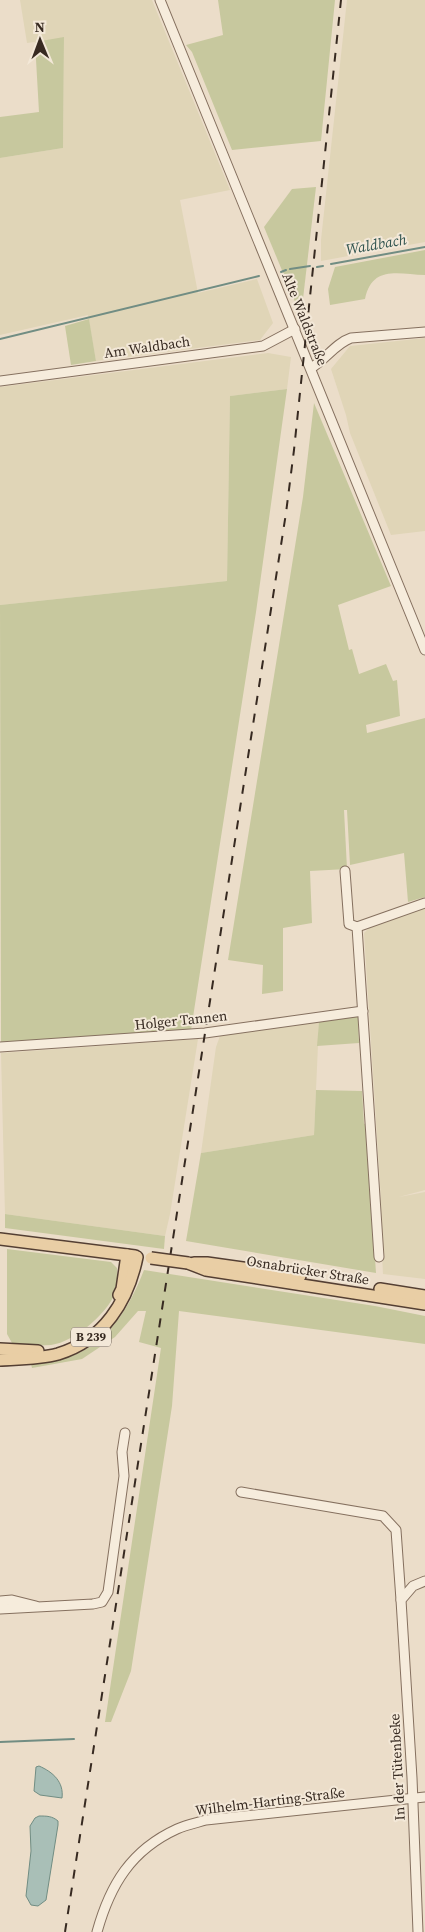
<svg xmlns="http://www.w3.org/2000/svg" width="425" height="1932" viewBox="0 0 425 1932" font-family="'Source Serif 4',serif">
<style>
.farmland{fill:#e0d5b7}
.green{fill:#c7c89e}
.water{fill:#a9bfb7;stroke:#718d83}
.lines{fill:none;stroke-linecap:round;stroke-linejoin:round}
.stream{stroke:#718d83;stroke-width:2}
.minor-casing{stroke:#85705f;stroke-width:11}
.major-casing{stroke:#543f33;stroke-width:14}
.minor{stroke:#f6ecdc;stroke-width:9}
.major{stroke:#e9cea5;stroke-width:11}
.rail{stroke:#372a21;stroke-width:2;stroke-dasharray:9 9;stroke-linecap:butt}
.major-bridge-casing{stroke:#543f33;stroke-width:14;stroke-linecap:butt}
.major-bridge{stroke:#e9cea5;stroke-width:11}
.labels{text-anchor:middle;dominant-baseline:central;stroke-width:4;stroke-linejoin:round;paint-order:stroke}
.shield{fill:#f3e8d8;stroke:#6f6358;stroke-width:1}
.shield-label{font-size:12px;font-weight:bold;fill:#372a21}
.street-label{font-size:14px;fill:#372a21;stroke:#f3e8d8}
.water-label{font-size:15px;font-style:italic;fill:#325550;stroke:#f3e8d8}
</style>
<rect width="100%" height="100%" fill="#ebddc9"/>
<g class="farmland">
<path d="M20,0h132l78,190 -50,10 18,93 59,-14 16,44 -13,17 -164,21 -8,-46 -88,20v-177l63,-10 1,-110 -37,5z"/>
<path d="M347,0h78v242l-104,19v-21z"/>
<path d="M425,338v193l-34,4 -41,-102 -4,-18 -15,-46 19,-23z"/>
<path d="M268,353l23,4 -4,32 -57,7 -3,185 -227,24v-218z"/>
<path d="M425,908v282l-26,7 26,-5v87l-42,-5 -4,-74h2l-17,-267 6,-6 7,-3z"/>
<path d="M319,1022l-5,113 -113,18 15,-106 4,-11z"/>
<path d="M198,1039l-28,175 -5,22 -160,-22 -4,-161z"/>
</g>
<g class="green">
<path d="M218,0h117l-14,141 -89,9 -40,-98 -6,-7 37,-10z"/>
<path d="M64,37l-1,111 -63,10v-41l39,-5 -4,-70z"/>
<path d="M316,187l-15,129 -37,-89 28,-38z"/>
<path d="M425,250v25c-27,-1 -53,-10 -60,24l-35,6 -2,-16 7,-22z"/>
<path d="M89,319l7,42 -25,4 -6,-39z"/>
<path d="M287,389l-31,223 -65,418 -190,14 -1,-439 227,-24 3,-185z"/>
<path d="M314,403l77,183 -53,19 11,45 3,-1 7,25 27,-10 7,17 4,-1 3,36 -34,9 1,8 58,-15v179l-17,5 -4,-49 -54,12 -3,-55h-3l3,59 -37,2 2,52 -29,5v63l-21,3 1,-29 -35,-5 75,-463z"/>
<path d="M358,1016l1,27 -42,3 2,-24z"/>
<path d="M316,1090l46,1 2,33 2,-1 10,150 -190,-32 15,-88 113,-18z"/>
<path d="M5,1214l160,22 -1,13 -159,-21z"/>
<path d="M7,1249l104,13 6,6c0,7 1,14 0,20 -6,23 -42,54 -66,57 -13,1 -26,0 -39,-2l-5,-9z"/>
<path d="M144,1270l231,36 50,10v28l-246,-33 -7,95 -41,265 -20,51h-6l56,-374 -22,-6 7,-31h-8l-23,26 -33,22 -50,9 -1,-4c13,-3 29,-4 41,-8 38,-15 58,-50 72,-86z"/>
</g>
<g class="water">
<path d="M39,1766c14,6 25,16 23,32l-22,-3 -6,-4 2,-24z"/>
<path d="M39,1816c8,0 13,0 19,5v4l-12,75 -8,6 -7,-1 -5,-9 5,-45 -1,-25 5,-8z"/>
</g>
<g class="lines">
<g class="stream">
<path d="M331,264l94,-17"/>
<path d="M317,267l6,-1"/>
<path d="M290,269l20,-3"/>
<path d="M281,272l5,-2"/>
<path d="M0,339l259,-63"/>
<path d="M0,1742l74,-3"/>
</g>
<defs>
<g id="minor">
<path d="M160,0l265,650"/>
<path d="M311,368c14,-8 25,-25 40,-30l74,-6"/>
<path d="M0,381l263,-35 32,-17"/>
<path d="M345,871l4,53 8,3 22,330"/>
<path d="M357,927l68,-24"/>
<path d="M0,1047l205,-14 158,-22"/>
<path d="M241,1492l142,24 13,14 5,70"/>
<path d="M0,1601l12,-1 24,6"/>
<path d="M0,1609l93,-5 9,-2 6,-10 16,-116 -2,-24 3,-19"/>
<path d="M97,1932c13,-47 34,-82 80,-103 9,-4 19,-6 29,-9l219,-23"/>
<path d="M418,1932l-6,-154 -11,-178 12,-14 12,-5"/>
</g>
<g id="major">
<path d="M0,1239l135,17"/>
<path d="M188,1263l18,7 219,34"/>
<path d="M194,1263h13l93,13"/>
<path d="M380,1289l45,7"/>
<path d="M119,1295l3,-6 5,-34"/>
<path d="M0,1349l38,2"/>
<path d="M0,1360c18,-1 40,-1 58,-6 46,-14 70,-53 79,-97"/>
</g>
</defs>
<use href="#minor" class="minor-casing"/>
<use href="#major" class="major-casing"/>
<use href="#minor" class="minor"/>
<use href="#major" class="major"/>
<path class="rail" d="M65,1932l221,-1419 8,-63 47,-450"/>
<defs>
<path id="major-bridge" d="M151,1258l37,5"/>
</defs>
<use href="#major-bridge" class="major-bridge-casing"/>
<use href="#major-bridge" class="major-bridge"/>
</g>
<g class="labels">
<rect class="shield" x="71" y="1327.5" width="40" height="19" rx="4"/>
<g class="shield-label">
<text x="91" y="1337">B 239</text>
</g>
<g class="street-label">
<text transform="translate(305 319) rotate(68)">Alte Waldstraße</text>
<text transform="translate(147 347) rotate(-8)">Am Waldbach</text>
<text transform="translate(181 1020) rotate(-6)">Holger Tannen</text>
<text transform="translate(308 1270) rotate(9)">Osnabrücker Straße</text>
<text transform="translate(397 1767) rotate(-93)">In der Tütenbeke</text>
<text transform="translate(270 1801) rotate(-7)">Wilhelm-Harting-Straße</text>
</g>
<g class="water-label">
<text transform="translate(376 244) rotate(-10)">Waldbach</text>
</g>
</g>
<g transform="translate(40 40) rotate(359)" stroke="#f3e8d8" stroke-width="4" paint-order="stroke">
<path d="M0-4L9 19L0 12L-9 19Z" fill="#372a21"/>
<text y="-8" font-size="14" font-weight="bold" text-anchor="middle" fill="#372a21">N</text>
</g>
</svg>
